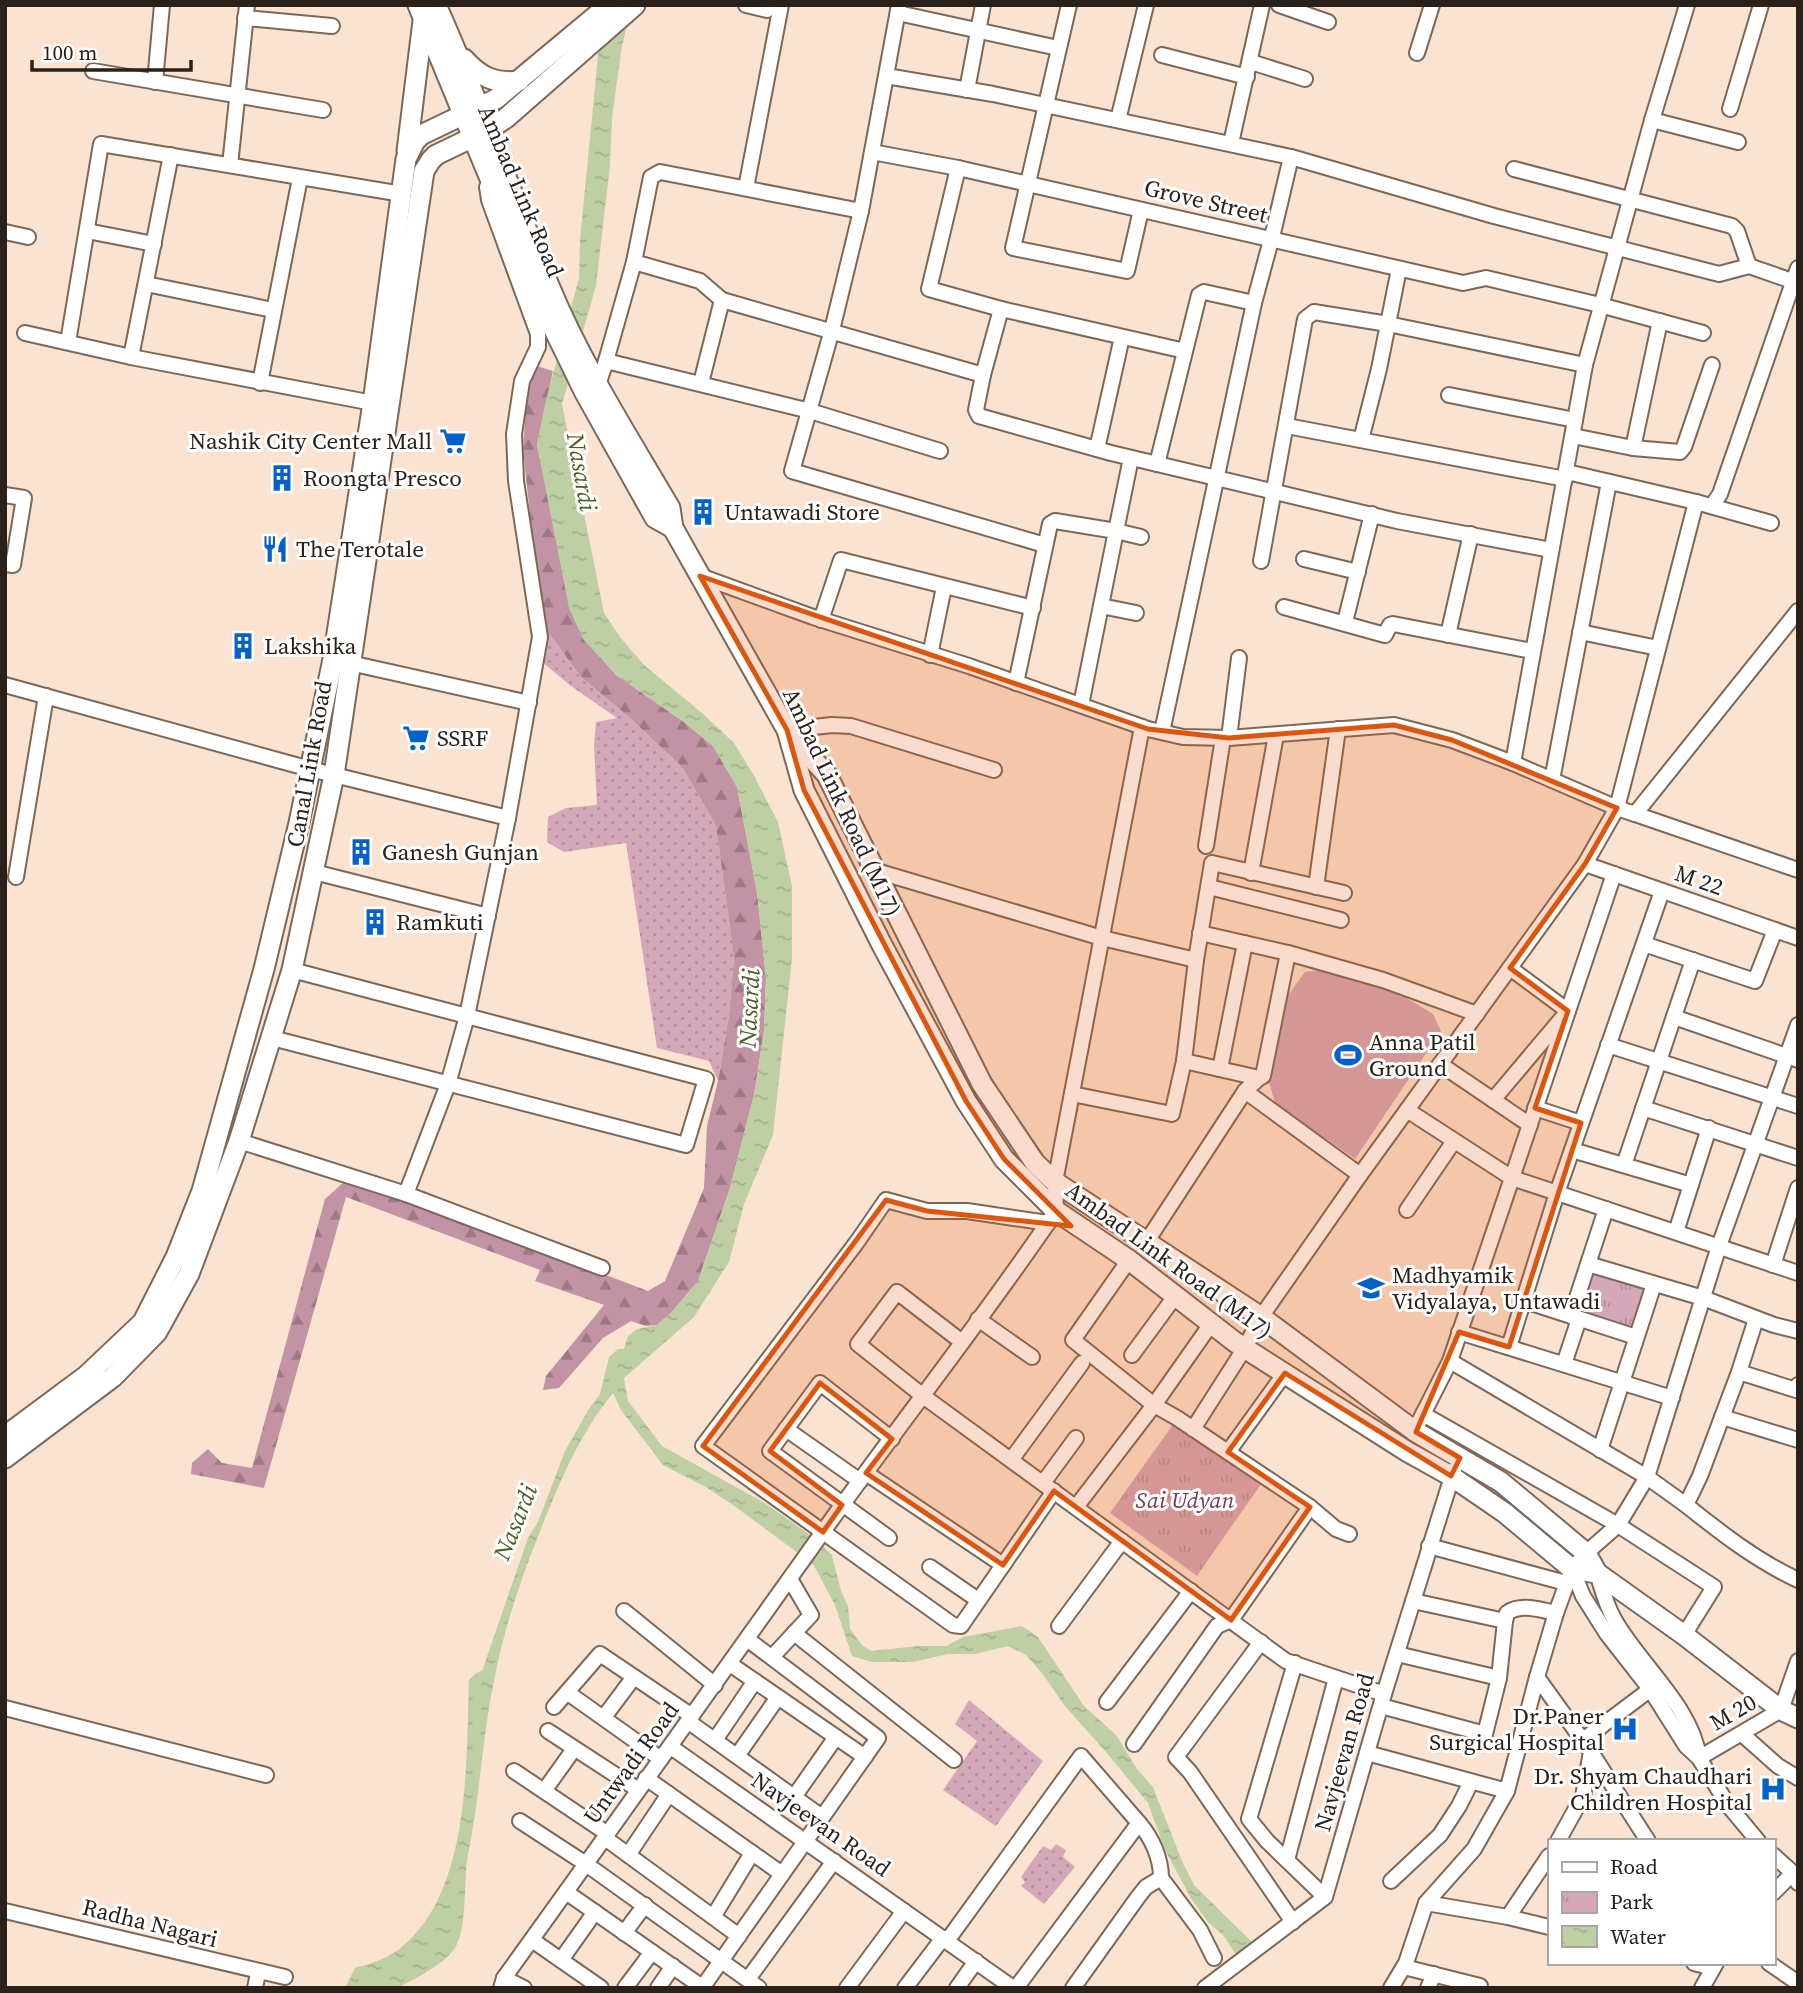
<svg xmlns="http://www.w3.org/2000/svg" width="1803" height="1993" viewBox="0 0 1803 1993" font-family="'Source Serif 4',serif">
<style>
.grass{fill:url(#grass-dots)}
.forest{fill:url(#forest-firs)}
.park{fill:url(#park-tufts)}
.pitch{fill:#d4a8b8}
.water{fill:url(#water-ripples)}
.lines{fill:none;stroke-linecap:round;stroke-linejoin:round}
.minor-casing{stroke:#7c6858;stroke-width:18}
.major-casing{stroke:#7c6858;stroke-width:23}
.minor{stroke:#fff;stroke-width:14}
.major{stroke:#fff;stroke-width:19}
.marked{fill:#de560d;fill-opacity:0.2;stroke:#de560d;stroke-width:5;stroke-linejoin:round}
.labels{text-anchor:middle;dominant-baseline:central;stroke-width:6;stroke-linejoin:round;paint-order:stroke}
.street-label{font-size:23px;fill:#29211a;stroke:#fff}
.poi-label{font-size:23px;fill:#29211a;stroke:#fff;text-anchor:start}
.park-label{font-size:23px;font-style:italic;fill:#783b55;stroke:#fff}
.water-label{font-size:24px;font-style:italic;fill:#4b5f21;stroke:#fff}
</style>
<defs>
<pattern id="grass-dots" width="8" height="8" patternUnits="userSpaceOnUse" patternTransform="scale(1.75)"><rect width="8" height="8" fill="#d4a8b8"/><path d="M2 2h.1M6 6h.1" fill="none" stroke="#b6909e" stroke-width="1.8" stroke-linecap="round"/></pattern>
<pattern id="forest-firs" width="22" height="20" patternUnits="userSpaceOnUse" patternTransform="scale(1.75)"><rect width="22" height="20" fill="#c293a4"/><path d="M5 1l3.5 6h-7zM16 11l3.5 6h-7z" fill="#9e7885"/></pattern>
<pattern id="park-tufts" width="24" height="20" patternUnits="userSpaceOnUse" patternTransform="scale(1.75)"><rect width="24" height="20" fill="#d4a8b8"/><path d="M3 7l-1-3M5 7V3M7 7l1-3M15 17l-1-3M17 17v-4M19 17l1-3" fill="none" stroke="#b6909e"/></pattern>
<pattern id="water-ripples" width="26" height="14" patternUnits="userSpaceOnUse" patternTransform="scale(1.75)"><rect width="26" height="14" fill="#becfa4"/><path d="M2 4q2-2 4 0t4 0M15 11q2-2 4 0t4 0" fill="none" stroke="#a3b18d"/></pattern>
</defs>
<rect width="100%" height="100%" fill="#fae3d1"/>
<g class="grass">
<path d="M542,624l39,53 50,42 51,48 34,57 18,132 -5,59 -11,66 -9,-20 -52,-13 -31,-205 -62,9 -17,-10 1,-25 18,-9 31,-3 -3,-60 2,-23 21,-4 -46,-32 -29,-24z"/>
<path d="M969,1700l74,61 -47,65 -53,-36 34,-49 -22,-17z"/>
<path d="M1056,1844l10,6 -3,7 12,10 -31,37 -23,-18 4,-4 -4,-5 22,-31 8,4z"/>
</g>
<path class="forest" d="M537,366l16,5 -16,74 18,85 61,145 68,47 29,24 24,41 20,105 9,86 -2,53 -10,64 -24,93 -32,93 -26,31 -15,13 -11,1 -15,-5 -28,17 -44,50 -16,2 3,-14 58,-71 -69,-24 5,-11 -194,-73 -82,291 -73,-14 1,-11 16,-14 14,14 30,5 73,-269 19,-17 135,45 169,64 17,-10 39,-93 3,-62 11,-45 11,-66 5,-58 -18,-132 -34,-58 -51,-48 -50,-42 -39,-53 -19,-174 4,-57z"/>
<g class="park">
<path d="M1591,1268l59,19 -15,45 -58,-18z"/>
<path d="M1174,1423l87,61 -64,92 -87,-63z"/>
</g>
<path class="pitch" d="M1346,967l41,19 46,28 8,17 -86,128 -80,-56 -7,-24 11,-71 26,-36z"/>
<path class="water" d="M603,5h28l-10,47 -9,66 -2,47 -14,121 -34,118 42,209 16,24 24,28 58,48 32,30 19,31 25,48 14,64v72l-19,177 -29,69 -15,58 -35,55 -70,61 4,23 34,45 101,56 46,32 23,21 9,36 7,15 2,23 12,16 9,6 47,-5h28l17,-9 59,-11 16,11 46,69 32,29 21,34 16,18 29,74 12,24 58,57 -15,14 -14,-21 -15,-13 -16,-22 -27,-50 -17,-47 -42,-51 -42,-47 -22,-32 -16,-18 -18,-9 -33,8h-27l-35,8h-41l-20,-6 -17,-51 -22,-41 -80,-59 -29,-19 -41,-21 -42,-55 -8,-17c-33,40 -53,88 -72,136 -20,49 -37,99 -47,152 -12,57 -14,116 -26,173 -5,26 0,73 -13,94 -10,15 -40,32 -57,39 -11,4 -40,1 -53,1l10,-20c18,-5 35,-10 49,-23 67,-58 62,-184 65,-265l7,-7 6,-2 46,-133 10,-16 27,-71 24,-42 11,-15 9,-37 9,-8h6l4,-13 9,-7 20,-4 15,-13 26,-31 32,-93 24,-93 10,-64 2,-53 -9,-86 -20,-105 -24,-41 -29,-24 -68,-47 -33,-36 -14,-31 -32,-163 8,-41 34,-126 1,-38z"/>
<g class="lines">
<defs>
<g id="minor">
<path d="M746,5l21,5"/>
<path d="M1069,5l-56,243 114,23 14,-61"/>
<path d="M1279,5l49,17"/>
<path d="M898,13l160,35"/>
<path d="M245,18l87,8"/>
<path d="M1417,53l15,-48"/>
<path d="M1162,55l85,22"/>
<path d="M1251,62l54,17"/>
<path d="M93,71l230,39"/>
<path d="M886,76l107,18 298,63 -17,72 -20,74 -92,429"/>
<path d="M155,82l7,-77"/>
<path d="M967,90l16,-85"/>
<path d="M1730,109l31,-104"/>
<path d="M1118,120l28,-115"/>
<path d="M1652,120l86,22"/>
<path d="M1231,143l31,-138"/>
<path d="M872,152l86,16"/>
<path d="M1291,157l203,59 225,58 30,-8 49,17"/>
<path d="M230,165l17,-160"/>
<path d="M1514,169l218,57 5,5 12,35"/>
<path d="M746,188l35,-183"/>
<path d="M861,211l-29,119 -40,141 253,74"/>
<path d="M87,231l67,13"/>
<path d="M5,232l23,5"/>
<path d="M634,262l66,19 22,19"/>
<path d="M146,284l127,26"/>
<path d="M1001,309l184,42"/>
<path d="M25,333l106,24 242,46"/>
<path d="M68,342l33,-198 301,50"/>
<path d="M131,357l40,-202"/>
<path d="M606,361l28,-99 17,-85 9,-5 201,39 38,-206"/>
<path d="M983,375l18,-66 -72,-20 29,-121 505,115 23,-5 114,27 103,28"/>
<path d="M260,383l40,-205"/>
<path d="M701,383l21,-83 261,75 -7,35 3,6 132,37 286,68 154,29"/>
<path d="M598,385l8,-24 204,50 130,40"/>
<path d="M1449,395l126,25"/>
<path d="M1287,426l278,53"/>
<path d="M1573,436l60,12 47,4 4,-5 28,-82"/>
<path d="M1361,440l18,-71 20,-100"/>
<path d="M1633,448l27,-127"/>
<path d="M1097,449l25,-112"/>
<path d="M1131,458l-15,73 25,6"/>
<path d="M1157,464l42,-169 5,-3 50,11"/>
<path d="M1567,472l129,30 75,21"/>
<path d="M5,495l19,3 -11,67 -8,-1"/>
<path d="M1712,506l8,-12 78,-226"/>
<path d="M1304,559l54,13"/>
<path d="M1261,561l44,-242 9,-7 74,12 197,41"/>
<path d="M700,576l113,41 156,49 179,63 35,8 46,1 165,-13 58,15 61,23 104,45 79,-306"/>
<path d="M1101,606l35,7"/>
<path d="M1284,607l101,28 5,-10 3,-1 139,27"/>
<path d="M821,620l20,-60 192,48"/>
<path d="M1345,622l27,-108"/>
<path d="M1580,632l78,16"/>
<path d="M1448,635l23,-101"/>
<path d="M930,655l14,-68"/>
<path d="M341,661l188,42"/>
<path d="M1016,683l34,-159 5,-3 61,10 -35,174"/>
<path d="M5,685l305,84 198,49"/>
<path d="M787,730l45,-5 19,1 143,44"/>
<path d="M1229,738l10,-80"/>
<path d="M1513,763l72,-398 67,-245 35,-115"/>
<path d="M1552,780l57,-298"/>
<path d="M1635,814l163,56"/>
<path d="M1206,846l17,-108"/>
<path d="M1585,864l213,74"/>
<path d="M873,870l229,68 94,22 16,-97 132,30"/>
<path d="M314,872l174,44"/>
<path d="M1251,873l25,-138"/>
<path d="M16,877l30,-181"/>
<path d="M1209,887l132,33"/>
<path d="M1316,887l22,-158"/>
<path d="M1644,944l111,37 20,-51"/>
<path d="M1288,953l95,27 94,34"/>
<path d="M1674,1017l124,43"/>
<path d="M272,1038l414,107 20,-66 -414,-109"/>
<path d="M1608,1045l190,61"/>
<path d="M1184,1061l12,-101"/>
<path d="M1440,1064l90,61"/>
<path d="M1220,1069l25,-126"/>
<path d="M1245,1091l115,84"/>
<path d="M1072,1094l100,20 12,-53 75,17 4,-2 25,-123 -88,-20"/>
<path d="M1493,1100l75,-89 -58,-43"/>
<path d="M1535,1108l46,15"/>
<path d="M1643,1108l155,50"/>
<path d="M1407,1110l105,68 102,-304"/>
<path d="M239,1141l167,53 196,74"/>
<path d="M1572,1150l119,35"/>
<path d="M1624,1165l69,-205"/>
<path d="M406,1194l42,-110 19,-68 41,-198 32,-181 -24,-156 -2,-47 8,-53 16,-34v-13l-49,-134 -2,-13"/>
<path d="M1407,1210l47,-69"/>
<path d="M1048,1223l-81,-12h-40l-41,-11 -29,42 -154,204 250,179 8,1 93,-135"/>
<path d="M1676,1232l33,-104"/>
<path d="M1147,1241l98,-150 14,-13"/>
<path d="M1129,1260l-56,80 81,65 23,13 133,89 -79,113 -14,6 -83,118"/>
<path d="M1588,1264l18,-55"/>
<path d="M1773,1265l25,-77"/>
<path d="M1798,1273l-286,-95 -62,183 197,116 39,28 14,-29 39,-104 57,18 2,-5"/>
<path d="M1525,1301l111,36"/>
<path d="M1571,1316l17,-52 115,34 71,27 24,6"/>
<path d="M978,1319l54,38"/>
<path d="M1459,1332l213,66"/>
<path d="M962,1342l-65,-50 -39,52 65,52 363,265 98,33"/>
<path d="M1509,1347l48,-154 105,-302"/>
<path d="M1132,1355l44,-60"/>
<path d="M1564,1364l15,-45"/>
<path d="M1739,1372l17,-53"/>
<path d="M1423,1414l195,111 96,62 -30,48"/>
<path d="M1722,1417l76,23"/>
<path d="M1419,1422l31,-61"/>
<path d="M786,1429l74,52"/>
<path d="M1193,1429l53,-83 15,-29 99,-142 225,-311 32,-56 18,6 163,-203"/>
<path d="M1600,1450l54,-166"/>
<path d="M1228,1452l57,-79"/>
<path d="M1011,1460l71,-97"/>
<path d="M866,1473l137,92"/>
<path d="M1043,1483l33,-45"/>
<path d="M1686,1505c35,28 71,56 112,75"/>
<path d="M1076,1507l78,-102 57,-81"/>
<path d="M1310,1507l26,22 13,5"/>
<path d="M889,1538l-119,-87 50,-68 72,56"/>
<path d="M1429,1546l137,37"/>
<path d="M930,1567l48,33"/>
<path d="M1572,1569l11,27 24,38 43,55 36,57 13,12 29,47 30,36"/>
<path d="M1597,1573c5,16 9,32 17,46 25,45 78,87 85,139"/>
<path d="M624,1611l91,74"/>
<path d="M1505,1621l2,-8c14,-10 33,-3 49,0"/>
<path d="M1059,1626l63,-85"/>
<path d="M794,1633l160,127"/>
<path d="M1261,1642l-85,115 14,15 103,150"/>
<path d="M1397,1654l102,24"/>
<path d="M772,1657l39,-42 -21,-36"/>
<path d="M1295,1663l-46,156 18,22 58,56"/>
<path d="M730,1664l135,93"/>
<path d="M1537,1677l19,-64 16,-44 14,-16 32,-28 29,-48 72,-231 79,-221"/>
<path d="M568,1693l93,66"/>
<path d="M1107,1702l84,-111"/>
<path d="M1381,1706l104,28 14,-56 6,-57 -92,-20"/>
<path d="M554,1707l46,-53 92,62"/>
<path d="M5,1708l261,67"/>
<path d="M604,1717l30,-40"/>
<path d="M689,1722l133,95"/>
<path d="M548,1731l89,58"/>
<path d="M1742,1734l36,32 20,12"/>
<path d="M715,1740l40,-59"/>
<path d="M1583,1740l73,-55"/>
<path d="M671,1747l342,241"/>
<path d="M1367,1753l140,38 30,-114 54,75 57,89"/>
<path d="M737,1756l41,-59"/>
<path d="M1699,1758l82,-48 17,-49"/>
<path d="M514,1771l94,63"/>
<path d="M646,1778l136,96"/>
<path d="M544,1791l30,-42"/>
<path d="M794,1797l42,-60"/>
<path d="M520,1821l66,43 173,124"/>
<path d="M1139,1823c13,15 22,35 22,55"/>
<path d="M605,1838l134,98"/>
<path d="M1558,1841l25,-45 8,-44"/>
<path d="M628,1855l41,-61"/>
<path d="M1773,1855l20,18 5,10"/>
<path d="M1287,1860l49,-182"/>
<path d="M1391,1881l49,-46 19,-29 12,-24"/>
<path d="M566,1892l136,95"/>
<path d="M1773,1893l20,-20"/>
<path d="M1426,1903l48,-54 33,-58"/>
<path d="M5,1911l280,66"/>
<path d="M713,1917l39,-64"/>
<path d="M1508,1917l41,10"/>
<path d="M624,1933l21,-28"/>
<path d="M532,1940l69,48"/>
<path d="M947,1941l134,-185 58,67 -123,165"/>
<path d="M561,1960l34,-48"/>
<path d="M1694,1963l19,5"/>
<path d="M1769,1963l29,20"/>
<path d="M1404,1967l76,19 -1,2"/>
<path d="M504,1978l20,10"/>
<path d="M748,1979l86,-118"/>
<path d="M255,1988l3,-15"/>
<path d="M501,1988l3,-10c106,-147 211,-295 316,-442 77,-109 161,-214 236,-325l-1,-29 87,-455"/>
<path d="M625,1988l27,-36"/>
<path d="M658,1988l15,-22"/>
<path d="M702,1988l176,-250 -131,-99"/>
<path d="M847,1988l57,-77"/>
<path d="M905,1988l38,-50"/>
<path d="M957,1988l19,-27"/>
<path d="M1073,1988l65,-91 8,-10 15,-9 39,52 14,28"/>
<path d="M1205,1988l120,-91 59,-203 70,-224"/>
<path d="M1391,1988l15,-25 20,-60 82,14 41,-61"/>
<path d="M1428,1988l6,-14"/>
<path d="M1702,1988l14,-25"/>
</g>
<g id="major">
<path d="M418,5l126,304 41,84 70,125 18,10"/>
<path d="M436,5c42,93 75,189 114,283 32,77 78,148 120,220l3,20 114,202 17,60 78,155 84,156 38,58 52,52 73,49 106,82 173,110 43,24 54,37 67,56 25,4 87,62 97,75 17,8"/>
<path d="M464,59c16,18 31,25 55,22"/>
<path d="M407,151l16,-130"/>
<path d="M790,734l37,41 155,309 53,79 20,19 206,135 155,115 85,50 85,71 11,20"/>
<path d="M5,1436l81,-60 57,-54 33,-65 26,-66 62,-222 35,-146 34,-164 40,-256 33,-244 9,-18 6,-6 75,-36 113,-94"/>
<path d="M5,1458l108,-81 44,-45 32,-58 50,-133 53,-171 42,-195 90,-604 7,-11 5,-5 52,-25 18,-12 129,-113"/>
</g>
</defs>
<use href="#minor" class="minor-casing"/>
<use href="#major" class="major-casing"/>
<use href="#minor" class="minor"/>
<use href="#major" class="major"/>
</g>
<path class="marked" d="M700,576l448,153 81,9 165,-13 58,15 165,68 -32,56 -75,104 58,43 -33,97 46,15 -72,224 -50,-15 -43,100 44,26 -9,18 -166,-103 -57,79 82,55 -79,113 -177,-129 -51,74 -137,-92 26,-34 -72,-56 -50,68 72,54 -19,27 -120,-86 183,-246 41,11 144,15 -67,-67 -38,-58 -162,-311 -17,-60z"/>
<defs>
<symbol id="supermarket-bare" viewBox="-9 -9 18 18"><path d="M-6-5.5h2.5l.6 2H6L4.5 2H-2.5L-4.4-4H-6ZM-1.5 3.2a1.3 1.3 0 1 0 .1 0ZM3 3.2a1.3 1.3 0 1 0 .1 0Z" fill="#0261ca" stroke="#fff" stroke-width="2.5" paint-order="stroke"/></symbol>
<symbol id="building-bare" viewBox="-9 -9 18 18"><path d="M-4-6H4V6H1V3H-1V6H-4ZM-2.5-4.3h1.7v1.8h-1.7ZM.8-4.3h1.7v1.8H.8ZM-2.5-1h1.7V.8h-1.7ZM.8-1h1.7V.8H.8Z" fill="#0261ca" stroke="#fff" stroke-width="2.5" paint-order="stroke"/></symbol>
<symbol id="restaurant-bare" viewBox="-9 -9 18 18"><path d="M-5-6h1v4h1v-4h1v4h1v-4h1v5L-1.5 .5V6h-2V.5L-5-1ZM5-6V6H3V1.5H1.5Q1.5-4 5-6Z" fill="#0261ca" stroke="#fff" stroke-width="2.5" paint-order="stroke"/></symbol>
<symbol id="stadium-bare" viewBox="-9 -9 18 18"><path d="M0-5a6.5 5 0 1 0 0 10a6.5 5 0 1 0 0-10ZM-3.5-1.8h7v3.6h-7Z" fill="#0261ca" stroke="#fff" stroke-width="2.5" paint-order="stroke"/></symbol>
<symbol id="school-bare" viewBox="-9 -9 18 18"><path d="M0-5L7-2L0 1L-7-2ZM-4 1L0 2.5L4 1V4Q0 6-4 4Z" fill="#0261ca" stroke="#fff" stroke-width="2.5" paint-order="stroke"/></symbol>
<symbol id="hospital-bare" viewBox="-9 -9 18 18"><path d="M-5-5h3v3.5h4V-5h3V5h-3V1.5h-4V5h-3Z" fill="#0261ca" stroke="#fff" stroke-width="2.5" paint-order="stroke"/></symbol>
</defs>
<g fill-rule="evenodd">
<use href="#supermarket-bare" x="434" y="422" width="38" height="38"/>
<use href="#building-bare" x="263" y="459" width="38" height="38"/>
<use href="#building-bare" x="684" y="493" width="38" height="38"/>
<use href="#restaurant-bare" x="256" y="530" width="38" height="38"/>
<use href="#building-bare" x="224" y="627" width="38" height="38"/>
<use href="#supermarket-bare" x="397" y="719" width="38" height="38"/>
<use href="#building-bare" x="342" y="833" width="38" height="38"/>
<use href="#building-bare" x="356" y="903" width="38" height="38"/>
<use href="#stadium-bare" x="1329" y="1036" width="38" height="38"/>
<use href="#school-bare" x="1352" y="1269" width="38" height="38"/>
<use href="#hospital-bare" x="1606" y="1710" width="38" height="38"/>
<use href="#hospital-bare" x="1754" y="1770" width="38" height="38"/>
</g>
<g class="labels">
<g class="street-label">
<text transform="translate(521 191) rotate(67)">Ambad Link Road</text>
<text transform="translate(1206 201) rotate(13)">Grove Street</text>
<text transform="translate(309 764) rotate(-80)">Canal Link Road</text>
<text transform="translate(842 802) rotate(65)">Ambad Link Road (M17)</text>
<text transform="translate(1699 880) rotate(19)">M 22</text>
<text transform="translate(1169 1260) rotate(36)">Ambad Link Road (M17)</text>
<text transform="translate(1733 1712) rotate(-30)">M 20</text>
<text transform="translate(1344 1752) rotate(-74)">Navjeevan Road</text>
<text transform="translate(631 1763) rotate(-54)">Untwadi Road</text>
<text transform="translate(821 1824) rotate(35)">Navjeevan Road</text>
<text transform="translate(150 1923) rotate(14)">Radha Nagari</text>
</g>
<g class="poi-label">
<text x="432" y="441" text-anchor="end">Nashik City Center Mall</text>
<text x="303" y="478">Roongta Presco</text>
<text x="724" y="512">Untawadi Store</text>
<text x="296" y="549">The Terotale</text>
<text x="264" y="646">Lakshika</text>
<text x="437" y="738">SSRF</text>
<text x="382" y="852">Ganesh Gunjan</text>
<text x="396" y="922">Ramkuti</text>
<text x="1369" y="1042">Anna Patil<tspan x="1369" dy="26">Ground</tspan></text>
<text x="1392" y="1275">Madhyamik<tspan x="1392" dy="26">Vidyalaya, Untawadi</tspan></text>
<text x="1604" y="1716" text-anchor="end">Dr.Paner<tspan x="1604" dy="26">Surgical Hospital</tspan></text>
<text x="1752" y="1776" text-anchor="end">Dr. Shyam Chaudhari<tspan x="1752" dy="26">Children Hospital</tspan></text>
</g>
<g class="park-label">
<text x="1185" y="1500">Sai Udyan</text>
</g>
<g class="water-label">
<text transform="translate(582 472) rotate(80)">Nasardi</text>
<text transform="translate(749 1008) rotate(-87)">Nasardi</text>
<text transform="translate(515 1522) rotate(-68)">Nasardi</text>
</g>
</g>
<rect width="1803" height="1993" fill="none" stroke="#29211a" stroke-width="14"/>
<rect x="1548" y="1839" width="228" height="126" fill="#ffffff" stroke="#a9a6a3" stroke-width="2"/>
<rect x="1562" y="1862" width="35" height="10" fill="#ffffff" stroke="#a9a6a3" stroke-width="2"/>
<text x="1610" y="1874" font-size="21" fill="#29211a">Road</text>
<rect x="1562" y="1892" width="35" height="21" fill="url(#park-tufts)" stroke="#a9a6a3" stroke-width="2"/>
<text x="1610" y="1909" font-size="21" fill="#29211a">Park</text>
<rect x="1562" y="1926" width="35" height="21" fill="url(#water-ripples)" stroke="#a9a6a3" stroke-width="2"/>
<text x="1610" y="1944" font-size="21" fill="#29211a">Water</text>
<path d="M32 60v10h159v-10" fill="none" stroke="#29211a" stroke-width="3.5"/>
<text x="42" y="60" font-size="21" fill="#29211a" stroke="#ffffff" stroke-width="5" paint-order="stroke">100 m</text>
</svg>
